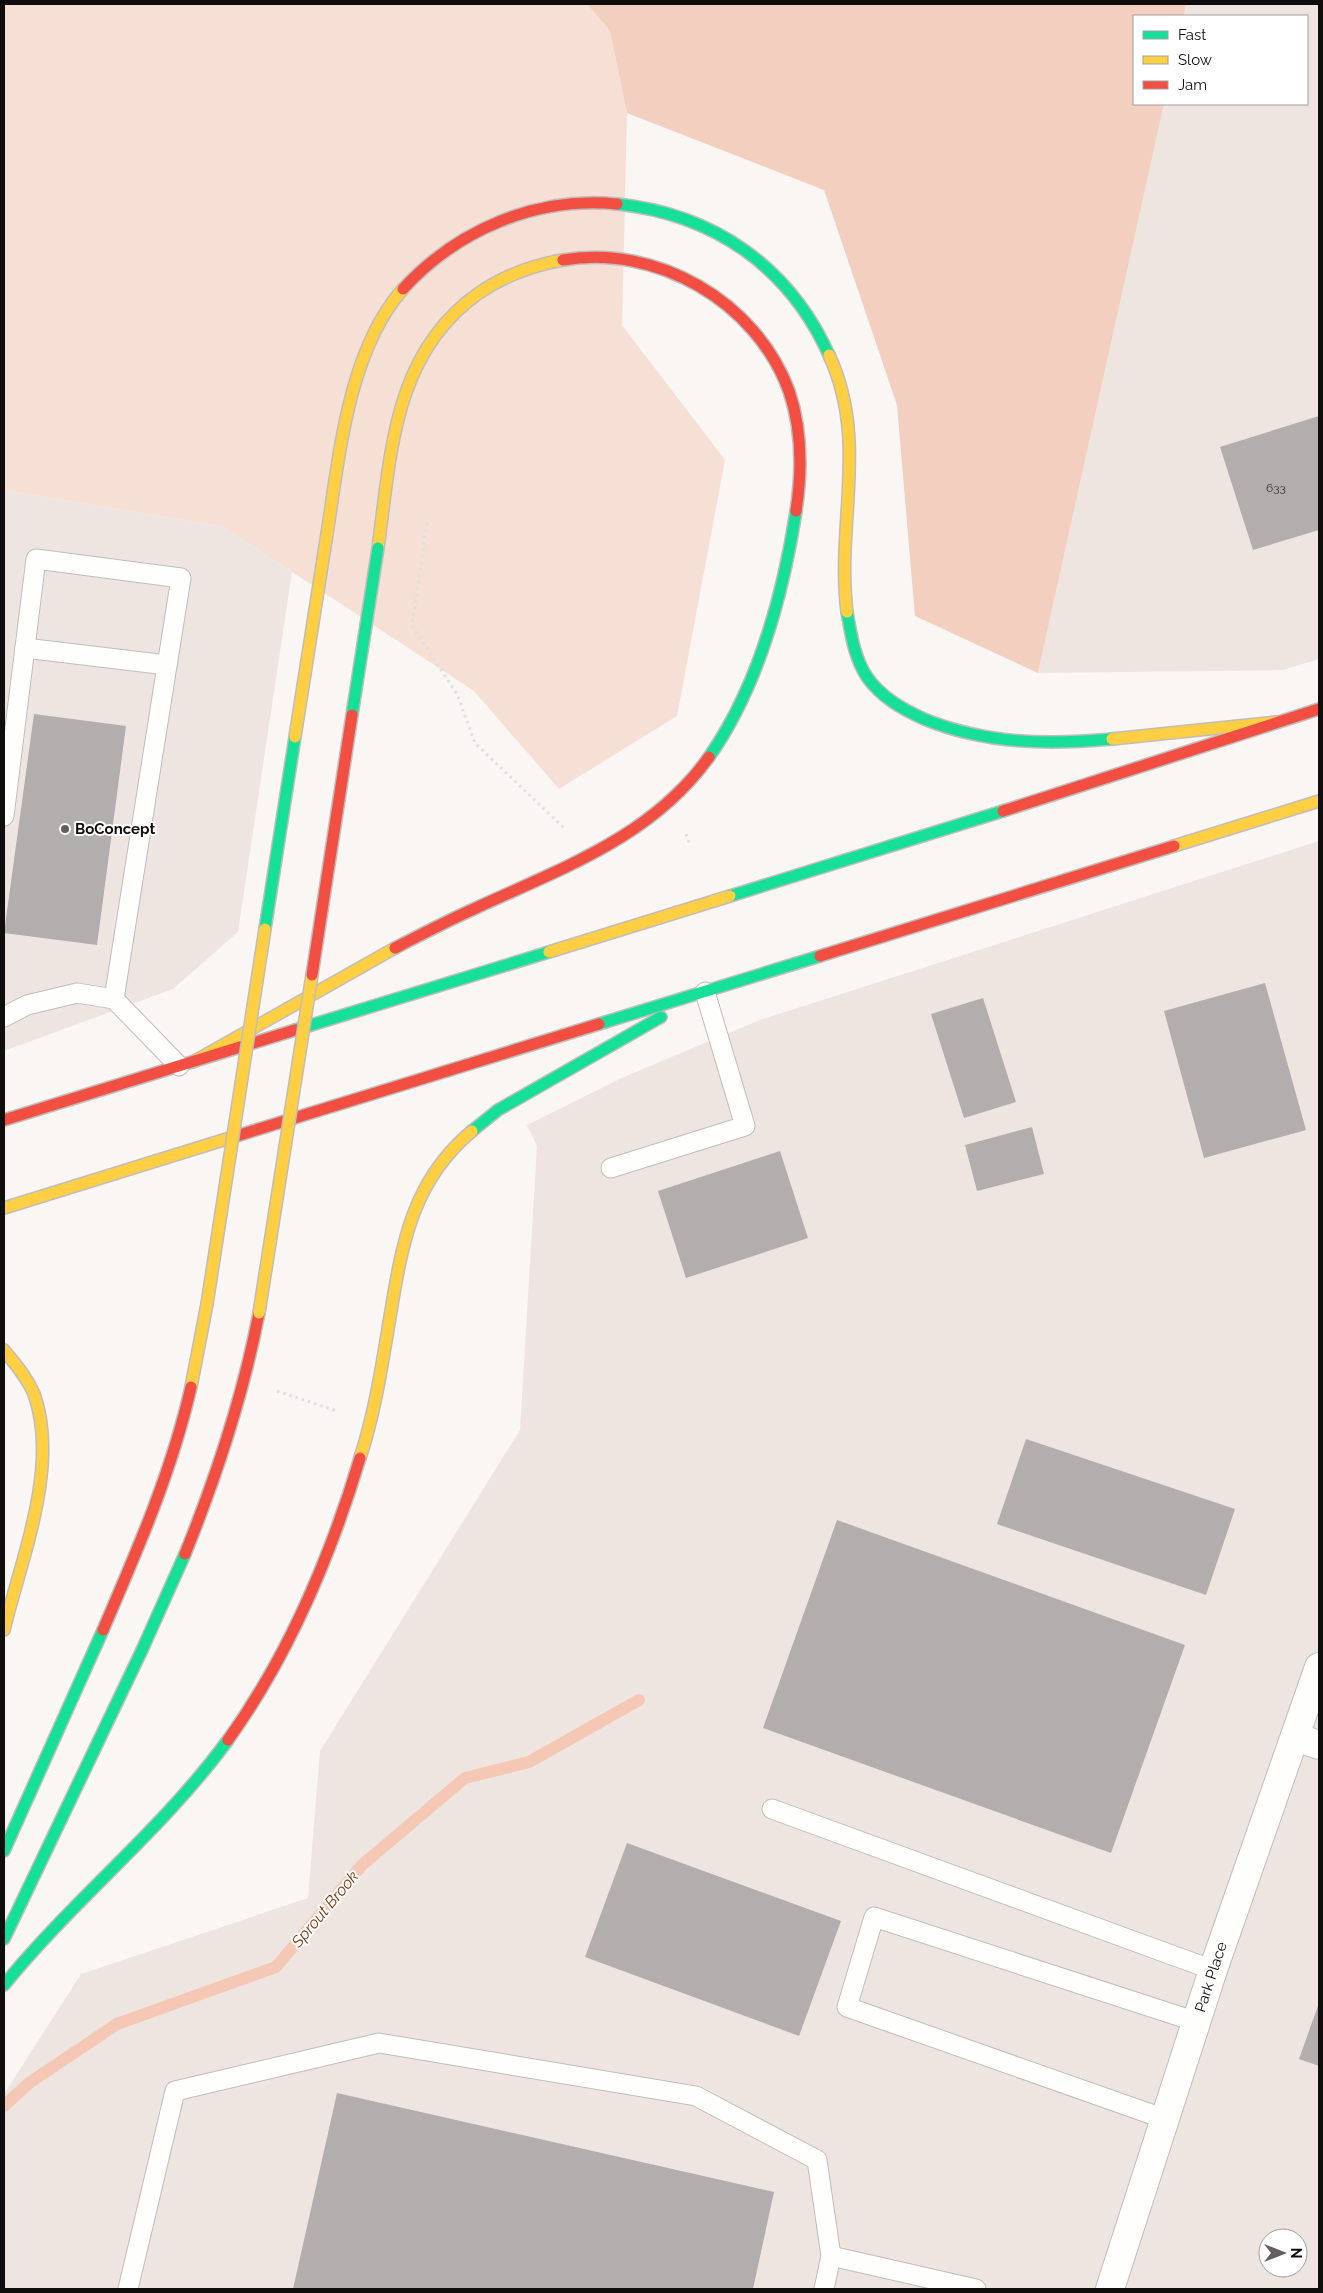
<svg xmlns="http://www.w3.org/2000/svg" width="1323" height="2293" viewBox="0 0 1323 2293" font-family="Raleway,sans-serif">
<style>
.built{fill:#eee5e1;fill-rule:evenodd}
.green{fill:#f6dfd5}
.forest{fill:#f2cfbf}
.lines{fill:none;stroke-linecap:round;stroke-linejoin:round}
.stream{stroke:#f4c8b5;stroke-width:12}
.building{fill:#b1aead}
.lane-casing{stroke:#c0bdbc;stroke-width:21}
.street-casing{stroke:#c0bdbc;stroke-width:30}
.fast-casing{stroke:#c0bdbc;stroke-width:14}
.slow-casing{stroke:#c0bdbc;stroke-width:14}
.jam-casing{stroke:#c0bdbc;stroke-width:14}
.path{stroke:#e0dfdf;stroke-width:3;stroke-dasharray:2.5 4;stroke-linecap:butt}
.lane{stroke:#fefefd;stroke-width:19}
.street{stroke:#fefefd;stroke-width:28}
.fast{stroke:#16e098;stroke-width:11}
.slow{stroke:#ffcf43;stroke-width:11}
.jam{stroke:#f24e42;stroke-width:11}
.fast-bridge-casing{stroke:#c0bdbc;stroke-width:14;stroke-linecap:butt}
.slow-bridge-casing{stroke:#c0bdbc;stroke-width:14;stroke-linecap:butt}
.jam-bridge-casing{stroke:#c0bdbc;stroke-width:14;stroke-linecap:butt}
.fast-bridge{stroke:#16e098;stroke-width:11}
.slow-bridge{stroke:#ffcf43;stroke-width:11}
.jam-bridge{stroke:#f24e42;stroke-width:11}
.poi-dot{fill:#625f5e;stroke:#fff;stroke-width:2}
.labels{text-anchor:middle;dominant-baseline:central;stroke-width:4;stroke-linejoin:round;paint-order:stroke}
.number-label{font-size:12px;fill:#383635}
.poi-label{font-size:15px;font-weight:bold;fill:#100e0d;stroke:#fff;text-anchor:start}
.street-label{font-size:15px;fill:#100e0d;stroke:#fff}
.water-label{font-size:16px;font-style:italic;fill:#7b340c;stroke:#fff}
</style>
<rect width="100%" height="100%" fill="#faf6f4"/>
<g class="built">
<path d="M1186,4h133v655l-36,11 -245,3 126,-569h143v-88h-123z"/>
<path d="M4,490l218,36 70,46 -54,360 -65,57 -169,62z"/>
<path d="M1319,841v1448h-1315v-195l77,-120 227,-76 12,-147 200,-321 17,-284 -10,-21 99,-49 134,-56zM1268,2238h30v30h-30z"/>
</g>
<path class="green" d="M4,4h583l23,27 17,82 -5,212 103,135 -48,256 -118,73 -85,-98 -252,-165 -218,-36z"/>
<path class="forest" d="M587,4h599l-2,12h-50v88h30l-126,569 -123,-57 -18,-211 -73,-215 -197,-77 -17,-82z"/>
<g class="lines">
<path class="stream" d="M4,2106l25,-23 88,-59 159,-57 86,-102 103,-87 64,-16 110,-62"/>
</g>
<g class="building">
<path d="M1319,416v114l-66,20 -33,-103z"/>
<path d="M34,714l92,12 -29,219 -93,-12z"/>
<path d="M1265,983l41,147 -102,28 -40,-147z"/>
<path d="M983,998l33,104 -52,16 -33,-104z"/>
<path d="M1032,1127l12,47 -67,17 -12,-46z"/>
<path d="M780,1151l28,87 -122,40 -28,-87z"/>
<path d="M1026,1439l209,70 -29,86 -209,-71z"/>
<path d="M837,1520l348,125 -74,208 -348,-125z"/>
<path d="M627,1843l214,78 -42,115 -214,-79z"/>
<path d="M1319,2003v63l-20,-7z"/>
<path d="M337,2093l437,99 -21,97h-460z"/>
</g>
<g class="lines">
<defs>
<g id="lane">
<path d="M25,648l142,17"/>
<path d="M4,816l32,-257 145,19 -67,421"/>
<path d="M4,1017l23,-12 50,-12 37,6 65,67"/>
<path d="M611,1168l134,-42 -40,-134"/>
<path d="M772,1809l441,161"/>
<path d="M1165,2119l-318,-112 27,-90 323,105"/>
<path d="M831,2256l145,33"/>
<path d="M128,2289l47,-198 204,-48 317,53 121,64 14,96 -7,33"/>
</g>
<g id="street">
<path d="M1295,1737l24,8"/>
<path d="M1110,2289l103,-319 106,-303"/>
</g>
<g id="fast">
<path d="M617,204c96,10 172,62 212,151"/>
<path d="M847,612c4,22 7,45 20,65 14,20 35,32 57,42 61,25 123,26 188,20"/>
<path d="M709,757c49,-70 74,-162 87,-246"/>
<path d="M730,896l273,-85"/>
<path d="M599,1024l221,-68"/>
<path d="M295,1030l254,-78"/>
<path d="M472,1131l26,-21 163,-93"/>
<path d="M4,1851l99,-221"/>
<path d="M4,1939l138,-289 43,-96"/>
<path d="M4,1985c70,-86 159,-156 224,-245"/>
</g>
<g id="slow">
<path d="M829,355c40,86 7,168 18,257"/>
<path d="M326,540c13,-80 21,-188 77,-251"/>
<path d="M378,548c13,-94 15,-195 101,-255 25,-17 54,-28 84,-33"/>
<path d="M1112,739l164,-17"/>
<path d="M1174,846l145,-45"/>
<path d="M549,952l181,-56"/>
<path d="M193,1062l202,-114"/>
<path d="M4,1208l229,-71"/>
<path d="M4,1350c11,14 23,27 30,44 26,72 -13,165 -30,236"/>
<path d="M191,1387l16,-83"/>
<path d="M360,1458c15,-46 22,-93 30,-141 12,-73 22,-136 82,-186"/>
</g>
<g id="jam">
<path d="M563,260c93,-16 193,41 226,131 13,38 13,81 7,120"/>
<path d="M403,289c54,-59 133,-93 214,-85"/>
<path d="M1003,811l316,-102"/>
<path d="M395,948c27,-14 54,-28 81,-40 86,-40 176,-71 233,-151"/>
<path d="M820,956l354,-110"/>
<path d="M4,1120l291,-90"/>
<path d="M233,1137l366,-113"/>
<path d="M185,1554c32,-79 58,-158 74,-241"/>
<path d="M103,1630c34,-79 69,-159 88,-243"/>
<path d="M228,1740c61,-85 102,-182 132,-282"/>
</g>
</defs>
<use href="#lane" class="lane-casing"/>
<use href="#street" class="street-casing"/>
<use href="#fast" class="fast-casing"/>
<use href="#slow" class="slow-casing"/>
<use href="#jam" class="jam-casing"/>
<g class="path">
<path d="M427,523l-15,103 45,68 18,49 90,86"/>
<path d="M686,834l3,9"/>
<path d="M277,1391l60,20"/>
</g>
<use href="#lane" class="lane"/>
<use href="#street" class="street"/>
<use href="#fast" class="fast"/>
<use href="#slow" class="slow"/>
<use href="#jam" class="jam"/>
<defs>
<g id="fast-bridge">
<path d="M352,715l26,-167"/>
<path d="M265,929l30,-192"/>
</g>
<g id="slow-bridge">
<path d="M295,737l31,-197"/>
<path d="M207,1304l58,-375"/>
<path d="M259,1313l53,-338"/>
</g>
<path id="jam-bridge" d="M312,975l40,-260"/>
</defs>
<use href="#fast-bridge" class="fast-bridge-casing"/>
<use href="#slow-bridge" class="slow-bridge-casing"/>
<use href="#jam-bridge" class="jam-bridge-casing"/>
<use href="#fast-bridge" class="fast-bridge"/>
<use href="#slow-bridge" class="slow-bridge"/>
<use href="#jam-bridge" class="jam-bridge"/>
</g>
<circle class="poi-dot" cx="65" cy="829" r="5"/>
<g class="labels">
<g class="number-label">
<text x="1276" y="488">633</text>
</g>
<g class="poi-label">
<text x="75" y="829">BoConcept</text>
</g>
<g class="street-label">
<text transform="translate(1211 1977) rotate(-72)">Park Place</text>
</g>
<g class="water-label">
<text transform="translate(325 1909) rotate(-50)">Sprout Brook</text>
</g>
</g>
<rect width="1323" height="2293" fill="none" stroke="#100e0d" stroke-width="10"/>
<rect x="1133" y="15" width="175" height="90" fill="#ffffff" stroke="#9f9f9e"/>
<rect x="1143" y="31" width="25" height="8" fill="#16e098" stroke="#9f9f9e"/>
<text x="1178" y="40" font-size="15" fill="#100e0d">Fast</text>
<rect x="1143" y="56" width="25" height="8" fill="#ffcf43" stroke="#9f9f9e"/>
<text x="1178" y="65" font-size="15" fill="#100e0d">Slow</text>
<rect x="1143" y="81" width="25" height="8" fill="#f24e42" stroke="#9f9f9e"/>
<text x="1178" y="90" font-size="15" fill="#100e0d">Jam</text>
<g transform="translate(1283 2253) rotate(90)"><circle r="24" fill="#ffffff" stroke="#9f9f9e"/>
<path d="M0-4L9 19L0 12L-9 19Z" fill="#625f5e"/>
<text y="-8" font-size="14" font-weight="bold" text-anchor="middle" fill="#100e0d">N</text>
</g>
</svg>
